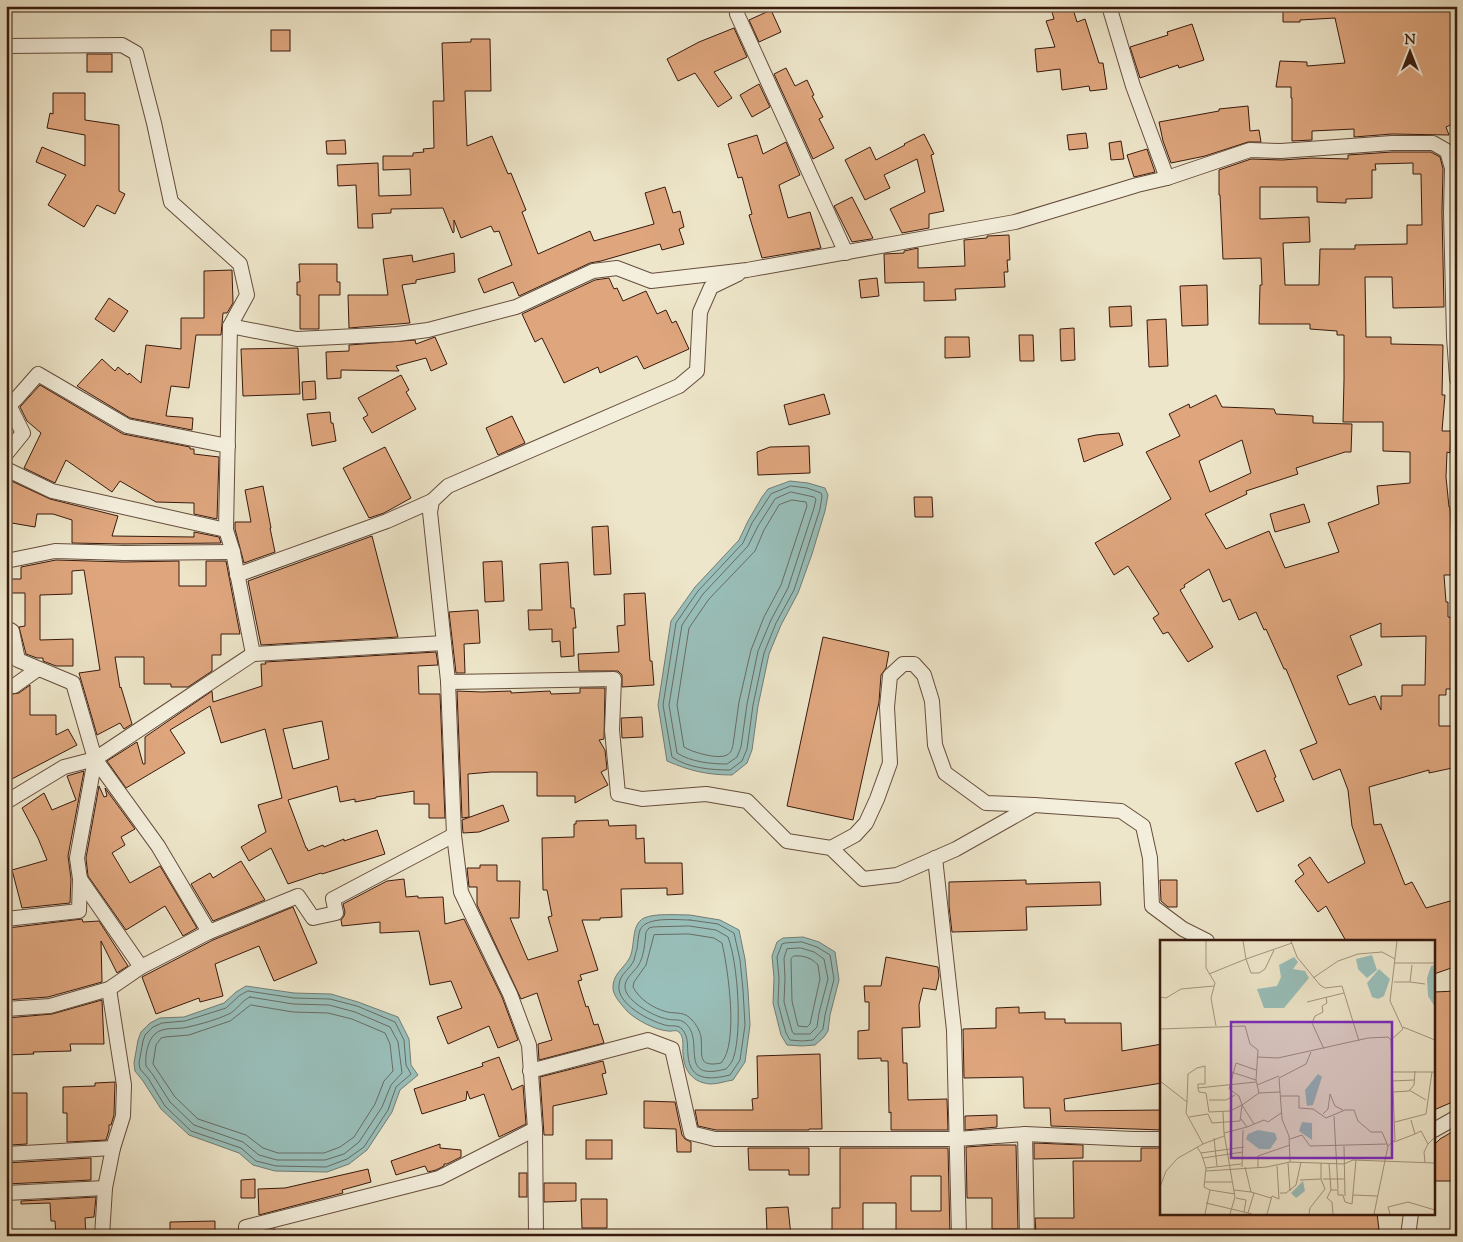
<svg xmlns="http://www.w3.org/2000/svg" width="1463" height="1242" viewBox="0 0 1463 1242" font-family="'Sorts Mill Goudy',serif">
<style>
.water{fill:#99bfba;stroke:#727d75}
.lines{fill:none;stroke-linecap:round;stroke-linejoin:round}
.shore{stroke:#686c64;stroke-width:1}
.building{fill:#dfa67e;stroke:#381a0d;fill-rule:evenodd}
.minor-casing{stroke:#664d3c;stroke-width:16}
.minor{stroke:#f4efdd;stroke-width:14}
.inset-road{fill:none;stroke:#a5947e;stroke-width:1}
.view{fill:#7b2cbf;fill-opacity:0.15;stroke:#7b2cbf;stroke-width:2.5}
.inset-edge{fill:none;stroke:#381a0d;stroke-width:2.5}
</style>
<rect width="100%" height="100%" fill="#eee6ca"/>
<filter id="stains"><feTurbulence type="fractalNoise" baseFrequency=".004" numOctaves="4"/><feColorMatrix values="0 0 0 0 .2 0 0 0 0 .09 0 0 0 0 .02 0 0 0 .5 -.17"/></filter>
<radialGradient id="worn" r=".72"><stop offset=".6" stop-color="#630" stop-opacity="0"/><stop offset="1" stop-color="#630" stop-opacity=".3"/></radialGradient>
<g class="water">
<path d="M790,481l18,2 17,5 3,7 -3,16 -13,43 -14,39 -17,32 -12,29 -11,52 -6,44 -5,13 -15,12c-24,0 -42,-4 -65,-14l-9,-56 13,-84 24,-34 44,-47 9,-19 14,-24 6,-8z"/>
<path d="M690,915l30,5 19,10 6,29 3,31 2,35 -5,37 -12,18c-7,1 -15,4 -22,4 -18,-1 -27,-13 -28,-30 -1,-7 2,-16 -4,-22 -4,-3 -7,0 -11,-1 -13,-1 -32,-11 -41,-20 -5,-6 -13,-14 -14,-22 -1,-14 10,-20 16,-30 7,-12 1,-34 15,-41 11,-5 34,-3 46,-3z"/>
<path d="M803,937l16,5 16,10 4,28 -9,35 -2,16 -4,6 -9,8 -13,1 -15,-1 -6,-10 -8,-32 1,-25 -2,-22 5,-14 6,-4z"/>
<path d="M246,986l48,7 37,1 27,8 40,15 11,22 2,26 7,10 -18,15 -8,22 -25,38 -18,14 -22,8 -52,-1 -22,-6 -14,-12 -50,-18 -28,-26 -18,-28 -8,-10 -1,-8 4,-23 3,-8 9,-9 10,-5 24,-1 40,-14 12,-11z"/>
</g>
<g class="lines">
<g class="shore">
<path d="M791,486l16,2 14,5 1,3 -2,13 -26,81 -18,33 -12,30 -11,52 -6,44 -5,12 -12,9c-19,0 -42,-2 -58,-13l-9,-52 13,-82 22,-32 45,-48 9,-20 19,-29z"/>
<path d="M791,492l23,5 2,2 -2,9 -26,80 -17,32 -13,31 -11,53 -6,43 -4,10 -10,7c-16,0 -36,-2 -50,-11l-8,-48 13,-80 21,-31 45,-48 10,-20 17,-27z"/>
<path d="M792,500l14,2 1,4 -26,79 -17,32 -13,33 -12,52 -6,43c-1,4 -2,8 -6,10 -8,5 -36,-3 -43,-8l-7,-42 12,-77 20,-29 46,-48 9,-21 15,-25z"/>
<path d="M690,920l28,4 16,9 6,27 3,30 2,35 -5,35 -10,15c-21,5 -40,6 -42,-20 -1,-9 1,-18 -6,-26 -5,-5 -11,-2 -17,-4 -15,-4 -49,-21 -46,-40 1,-12 11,-15 15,-25 1,-4 2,-8 3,-11 1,-6 1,-14 3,-19 6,-14 37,-10 50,-10z"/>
<path d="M689,926l27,4 12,7c10,27 14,92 6,119 -1,5 -5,10 -8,13 -50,13 -20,-29 -41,-46 -6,-5 -11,-2 -18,-4 -12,-2 -40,-17 -42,-31 -1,-9 8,-15 13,-22 6,-9 7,-24 8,-34l3,-4 4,-1z"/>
<path d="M689,934l25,4 8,5c6,26 17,101 -1,120 -25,5 -18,-9 -20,-26 -1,-6 -5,-13 -9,-17 -8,-9 -15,-6 -25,-8 -14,-4 -27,-12 -34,-25l1,-5 12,-17 8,-30z"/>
<path d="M802,942l15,5 13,8 4,24 -9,36 -2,14 -10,11 -11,1 -12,-1 -4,-7 -8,-30 1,-25 -2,-21 5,-13 3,-1z"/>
<path d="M801,948l13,4 10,7 4,20 -9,34 -2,14 -7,7h-16l-2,-3 -8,-29 1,-24 -1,-20 3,-9z"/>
<path d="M794,956c9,-1 18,2 24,9l2,14 -10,45 -3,3 -9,-1 -6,-25 -1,-42z"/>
<path d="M248,991l46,7 36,1 27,7 38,16 9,18 2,25 5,9 -15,13 -8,23 -24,37 -17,12 -21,8 -50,-1 -20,-5 -15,-13 -50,-17 -26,-25 -17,-28 -8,-9 -1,-6 4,-22 2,-6 8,-8 9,-4 23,-2 41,-13 13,-12z"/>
<path d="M250,997l43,7 36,1 26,7 35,15 8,15 4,31 -11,12 -9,22 -23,35 -15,12 -19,6h-48l-18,-5 -16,-13 -49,-17 -24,-23 -17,-27 -7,-9c-1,-9 1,-25 9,-32 8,-8 23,-4 33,-7 13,-3 28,-7 41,-13 8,-4 12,-13 21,-17z"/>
<path d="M251,1005l42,7 35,1 24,6 33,14 5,11 3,27 -9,10 -9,23 -21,33 -14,10 -16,6h-46l-15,-5 -17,-13 -48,-16 -23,-22 -22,-33 3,-19 5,-7 4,-1 24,-2 41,-14z"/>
</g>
</g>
<g class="building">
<path d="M1058,6h14l5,16 8,-3 14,44h4l4,26 -17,2 -1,-5 -27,4 -2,-21 -23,3 -2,-23 20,-2 -9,-26 8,-2 -2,-7 7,-2z"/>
<path d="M1283,6h174v58l-6,3 6,14v41l-11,5 3,8 -57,-1 -38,3v-8l-42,2v9l-20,1v-43h-1v-11h-15l4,-26 27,1v4l38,-3 -10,-45 -35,2v2h-17z"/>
<path d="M771,10l10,22 -22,10 -10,-22z"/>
<path d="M1192,24l12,36 -25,8 -1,-3 -38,13 -10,-31 38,-12 -1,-3z"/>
<path d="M734,28l13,29 -33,15 18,26 -14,9 -23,-34 -17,8 -11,-22 32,-17z"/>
<rect x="271" y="30" width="19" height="21"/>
<path d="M471,39h19l1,52h-26l2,55 25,-10 16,38 3,-1 15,37 -4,2 16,42 52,-23 4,10 60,-17 -9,-31 20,-6 8,26 7,-2 4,16 -5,2 5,15 -22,6 -2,-6 -59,17 -11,2 -71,33 -6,-14 -29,11 -6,-14 34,-14 -13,-34 -5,1 -3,-6 -30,12 -7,-18v12l-1,1 -10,-25 -52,1v4l-19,1 1,14h-15l-2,-43 -18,1 -1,-21 41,-2 1,33 32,-1 -1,-26 -27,1v-14h30v-3l11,-1 -1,-3 11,-1 -1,-47h11l-2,-58 29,-1z"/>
<rect x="87" y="54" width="25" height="18"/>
<path d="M786,68l9,18 12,-6 7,15 -2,1 11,21 -4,2 15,29 -21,11 -39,-85z"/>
<path d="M759,84l11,23 -18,10 -12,-22z"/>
<path d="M53,93h32v27l34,5v66l6,3 -10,20 -18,-9 -13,22 -36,-22 18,-30 -30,-13 6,-15 43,19v-31l-38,-7 3,-15 3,1z"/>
<path d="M1248,106l2,25 9,-1 2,12h-13l-43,14 -34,7 -8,-22 -4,-19 60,-11v-2z"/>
<path d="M1086,133l2,15 -19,2 -2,-15z"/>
<path d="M924,134l10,20 -3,1 13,56 -15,3v14l-27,5 -12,-24 35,-17 -8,-33 -33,16 6,13 -25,12 -20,-40 25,-13 6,13 29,-15 -1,-1z"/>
<path d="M757,135l6,19 23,-12 14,33 -21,10 9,33 22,-6 11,36 -59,10 -13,-43 3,-1 -10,-37 -4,1 -10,-34z"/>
<path d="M345,140l1,14h-19l-1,-13z"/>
<path d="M1121,141l3,18 -13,1 -2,-17z"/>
<path d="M1147,149l8,23 -21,5 -7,-22z"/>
<path d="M1392,152h39l9,5 3,12 -1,44 2,94 -51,1 -1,-31h-27l1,60h25v7l52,1 -1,50h3l-3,36h9l-1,22 -3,-1 -1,25 3,30h1l4,68h-10l2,27h2v15l9,1v71h-11v6h-7v31h18v41l-28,6v-3l-60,17 5,38 7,-1 24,61 7,-3 14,26 31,-9v67l-23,8v-33h-88l-20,-35 -8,6 -23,-31 9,-7 -6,-9 12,-8 18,26 37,-20 -13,-37 -4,-36 -8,-21 -27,11 -13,-30 17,-7 -31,-74h-2l-18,-40 -2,1 -8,-18 -17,8 -9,-21 -7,3 -14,-33 -25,16 1,2 -5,3 33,57 -25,15 -20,-30 -5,2 -10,-16 6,-4 -31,-48 -14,9 -19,-32 76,-44 -25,-47 34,-16 -11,-22 20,-10 1,4 26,-13 6,12 52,2 2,5 37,2v7l39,1 -1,28h-6l-49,16 2,6 -52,17 1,3 -42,20 21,35 43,-18 16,37 54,-16 -11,-29 51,-19 -2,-18 33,-3v-31l-27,-1v-29h-40l1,-42v-45h-7v-4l-27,-2v-5h-51l1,-39h2l-1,-27 -38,1 -3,-64h-1v-25l32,-11 31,1 30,-2 36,1v-4zM1413,163v11h8l1,51h-15v19l-52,1v4h-35l-1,36h-34l-2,-42 27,-1 -1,-25 -49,2v-32h57v15l29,1v-4l26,-1v-28h4l-1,-6zM1242,440l9,33 -41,19 -11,-31zM1381,623v14l45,-1 -1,49h-23v11h-21v14l-6,-14 -26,9 -12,-29 25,-11 -12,-29z"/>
<path d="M852,197l21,41 -2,1 -19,3 -18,-36z"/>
<path d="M1009,235l1,25h-3l1,12h-4l1,15 -50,2 1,11 -32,1v-19l-39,1 -1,-29 20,-1v-2l14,-3v20l47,-2 -1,-26 23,-2v-2h1z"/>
<path d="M454,253l1,19 -39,8v3l-14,2 8,38 -61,5 -1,-33h40l-5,-36 29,-4 1,7z"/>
<path d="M299,264h38v18h3v13h-21v34h-19v-34h-3v-13h3z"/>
<path d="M232,270l1,33 -6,10h-4l-2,22h-25l-7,53 -18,-2 -5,30 27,2 -1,12 -62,-12 -53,-32 25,-27 13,12 3,-4 10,8 1,-2 12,10 5,-38 35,4v-31h23v-47z"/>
<path d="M609,278l5,11 3,-1 6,13 23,-10 11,23 9,-4 6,13 4,-2 13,28 -45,20 -7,-13 -37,17 -2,-6 -34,16 -22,-45 -7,4 -13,-28 73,-34z"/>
<path d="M877,278l2,18 -18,2 -2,-18z"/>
<path d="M1207,285l1,40 -26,1 -2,-40z"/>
<path d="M109,298l19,13 -14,21 -19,-13z"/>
<path d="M1131,306l1,20 -22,1 -1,-20z"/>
<path d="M1166,319l2,47 -19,1 -2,-47z"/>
<path d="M1074,328l1,32 -14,1 -1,-32z"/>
<path d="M1019,335h14l1,26h-14z"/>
<path d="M435,337l12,27 -16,7 -5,-13 -30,8 3,5 -58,-1v8l-14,1 -1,-27 23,-1v-6l66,-5 1,4z"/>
<path d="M945,337h24l1,20 -25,1z"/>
<path d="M298,348l2,46 -57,2 -2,-47z"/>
<path d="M401,375l8,15 -3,2 10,17 -44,24 -9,-15 5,-3 -10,-17z"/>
<path d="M315,381l1,18 -13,1 -1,-18z"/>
<path d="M40,385l83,49 67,13v2h4v5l25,3 -2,62 -23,-5v-11l-38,-1 -36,-21 -8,11 -46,-32 -11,23 -31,-15 17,-35 -14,-12 -7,-14z"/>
<path d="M824,394l6,20 -41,11 -5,-20z"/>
<path d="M330,412l1,11h2l3,18 -24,5 -5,-32z"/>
<path d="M512,416l13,27 -27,12 -12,-27z"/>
<path d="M1119,433l4,12 -39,17 -6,-23 18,-4z"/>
<path d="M809,446l1,27 -52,2 -1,-23 13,-5z"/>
<path d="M385,447l26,51 -27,15 -15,5 -26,-50z"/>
<path d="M7,479l43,20 68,17 -6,20 82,1v-5l25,5 2,6 -97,1 -52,-1v-23l-19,-6h-16l-2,13 -29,-5z"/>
<path d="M263,486l8,42h-1l5,24 -31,11 -9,-34v-7h16l-6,-32z"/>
<path d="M914,497h18l1,20h-18z"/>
<path d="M1304,504l6,18 -35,10 -5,-18z"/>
<path d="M608,526l3,48 -17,1 -2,-48z"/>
<path d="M372,536l26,101 -137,8 -13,-64z"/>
<path d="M56,560l68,2 55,-1v25h27v-25h20l14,73h-19v21h-9v16l-24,16h-17v-3h-27v-27h-29l5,31 1,-1 11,37 -8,5 -4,-6 -23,12 -18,-62 21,-3 -16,-100 -12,1v23l-32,1v45l33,-1v27h-17l-13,-5v-3h-6l-11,-4 -7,-27 6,-1v-33h-19v-14h15v-12z"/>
<path d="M502,561l2,40 -19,1 -2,-40z"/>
<path d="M568,562l3,46h3l2,20h-3l1,28 -13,1 -1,-16 -8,1v-13l-23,1 -1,-20h14l-2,-46z"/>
<path d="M645,593l5,68h2l2,24 -32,2v-12l-4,-4h-39l-1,-17 41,-2 -2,-26 8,-1 -1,-31z"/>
<path d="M478,610l2,33 -16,1 1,29h-9l-7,-61z"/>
<path d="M823,637l66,15 -3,16 -5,7 -2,27 -26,118 -66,-14z"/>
<path d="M436,652l2,13 -20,1 1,28h21l5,124h-16v-14h-15v-13l-38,6v1l-21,4v-3l-15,3 -3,-16 -49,14 18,48h1l1,3 15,-6 1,2 20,-8v2l33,-11 8,24 -63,20 -1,-1 -33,11 -17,-36 -22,13 -8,-14 25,-15 -8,-27 24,-7 -17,-69 -44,14 -11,-37 -40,24 15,23 -59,35 -19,-27 30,-19 6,22h2v-27l67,-46 1,11 49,-16 -1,-22h5l-1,-2zM322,721l7,38 -36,10 -10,-40z"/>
<path d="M30,685v30h26v20l12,-6 9,16 -69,36v-51h-2v-35l13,-2z"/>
<path d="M580,688h25l-1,51 -5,1 6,10 2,19 -6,3 7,13 -33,18v-7h-38v-24h-46l-23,2 1,43 -7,1 -5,-127 25,1 29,-1v2l39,-2 1,3 29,-1z"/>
<path d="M642,717l1,20 -21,1 -1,-20z"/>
<path d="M1265,750l11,27 -2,1 10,23 -27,11 -22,-49z"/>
<path d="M84,771l-16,85 3,23 -1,24 -48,5 -10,-38 35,-10 -9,-22 -16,-30 22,-15 8,17 24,-10 -9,-24z"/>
<path d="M99,786l5,11 3,-1 -2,-8 30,41 -14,8 4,8 -13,8 18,30 30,-17 37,62 -14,8 -18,-30 -39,24 -38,-54 -2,-18z"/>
<path d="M503,805l6,16 -30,11 -16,1 -1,-13z"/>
<path d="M608,820l1,6 27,-1v14l8,-1 1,25h37l1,31 -16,1v-7l-46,1 1,28 -22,1v2h-18l16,50 -18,5 2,5 -4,1 8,26 2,-1 6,19 4,-1 6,19 -65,17 -1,-16 14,-4 -15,-47 -16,6 -44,-94v-18h-8l-2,-19h13v-3h17v16h23l-1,37h-9l18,42 30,-9 -10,-34 4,-1 -5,-26h-4l-1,-52 32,-1v-13h2v-3z"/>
<path d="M241,861l24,39 -52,21 -22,-37 19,-11 3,5z"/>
<path d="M404,879l2,18 12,-1v2l25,-1 2,27 19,-5 38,78 16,43 -20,8 -9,-22 -41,18 -11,-27 25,-9 -11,-27 -21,4 -11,-54 -39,2v-11l-38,4 -1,-6 3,-4 1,-4 -2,-8 44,-23z"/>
<path d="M1026,880v4l74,-2 1,23 -75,2 1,23 -75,2 -3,-26v-24z"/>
<path d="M1160,880h17v27h-9l-7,-6z"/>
<path d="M293,907l24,56 -43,18 -15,-35 -44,18 8,32 -23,6 -1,-4 -43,16 -14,-37 71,-37z"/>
<path d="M82,919l1,3 16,-1 29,45 -11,7 -16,-32 1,41 -54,15 -42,3v-41l2,-1v-30z"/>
<path d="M886,957l52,10 1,9 -3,14 -13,-2 -4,17 1,22 -18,1 1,35h4l1,37 39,-1 1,31h-57v-18l-2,1 -1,-52h-7v-3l-23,1v-28l11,-1v-28h-4l-1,-16h17z"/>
<path d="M1457,991v109l-23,10v-118z"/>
<path d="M102,1000l2,44h-34l1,7 -38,1 1,2 -28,1 1,-37 45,-4z"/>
<path d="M1019,1007v6l26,-1v7h20v4h56l1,28 40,-7v39l-98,16 1,12 97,-1v20l-111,-4 -1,-18h-26l-1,-31 -59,1 -1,-49 33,-1v-20z"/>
<path d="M820,1054l2,75h-13v1h-93l-18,-4 -3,-16h58l-1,-11 6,-1 -1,-42z"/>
<path d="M499,1057l13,33 11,-5 3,39 -27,13 -15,-43 -14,5 -3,-8 -1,9 -44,14 -8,-25 69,-23 -1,-3z"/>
<path d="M603,1061l3,12 -4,1 5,20 -54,12v29h-9l-4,-58z"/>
<path d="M115,1082l-1,33 -3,10h-2v5l-3,10 -39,2v-29h-4v-26l32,-1v-3z"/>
<path d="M6,1093h21v51l-17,1v-25h-4z"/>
<path d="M644,1101l31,1 7,33 3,4 6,3v10h-14l-1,-23 -32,-1z"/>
<path d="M997,1115v12l-32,3v-14z"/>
<path d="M1457,1129v52h-23v-36l6,-6z"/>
<rect x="586" y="1140" width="26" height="19"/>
<path d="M1034,1143l49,2v13l-49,1z"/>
<path d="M440,1144v4l21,2v7l-14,7h-3v2l-8,4 -8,2 -3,-6 -29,9 -5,-14z"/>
<path d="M997,1145h19l2,84h-26v-31h-25l-1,-51z"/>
<path d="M748,1148h61v27h-20v-5h-40z"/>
<path d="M840,1148h108l2,88 -54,-1v-32h-33v33h-31v-28h8zM911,1176h30v35h-30z"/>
<path d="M1141,1148h21v65h215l2,17 -51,6h-45v-1l-62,1v-4l-41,1v3h-87v-4l-57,1 -1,-15h39l-1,-57h68z"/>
<path d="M91,1158v22l-85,4v-21z"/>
<path d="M368,1169l3,13 -29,8 1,3 -84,22 -1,-26 27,-1z"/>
<rect x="519" y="1173" width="8" height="24"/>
<path d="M255,1179v19h-14v-18z"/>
<path d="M544,1183h32v18l-32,1z"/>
<path d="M96,1197l-2,20 -9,1 1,18h-30l-1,-15h-4l-1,-18 -29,1v-3z"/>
<path d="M581,1199h26v29h-25z"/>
<path d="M788,1207l3,29h-21v-4h-3l-1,-24z"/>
<path d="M215,1221v15h-45v-14z"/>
<path d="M275,1229v7h-16v-3z"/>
</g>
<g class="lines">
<defs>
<g id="minor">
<path d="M739,6l-2,8 109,239"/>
<path d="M1109,6l24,80 34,92"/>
<path d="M6,46l116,-1 14,8 18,70 17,79 69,62 7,31 -17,31 -4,204 7,22 20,102 -158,105 -18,99 3,21 -1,32 -73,8"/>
<path d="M230,326l67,13 100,-5 31,-4 88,-23 77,-36 24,-3 34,13 96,-11 268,-48 122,-37 30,-7 83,-28 31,1 111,-8h41l14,8 5,17 -1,45 3,124 3,42"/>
<path d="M6,454l17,-21 -14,-28 7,-6 22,-25 89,52 101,20"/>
<path d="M6,469l46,22 174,39"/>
<path d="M6,561l49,-10 69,2 109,-1"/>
<path d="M237,575l150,-54 45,-20"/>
<path d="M6,628l6,3 6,29 55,23 22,76 -31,8 -58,35"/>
<path d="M253,654l191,-11"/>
<path d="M448,682l166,-3 -2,51 6,64 24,5 64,-5 41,7 40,40 44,7 32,31 34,-4 59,-26 78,-44 87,6 22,15 7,32 2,48 31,23 24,12"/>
<path d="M6,686h8l24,-17"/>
<path d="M95,759l63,87 51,86"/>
<path d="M831,848l24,-13 11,-12 11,-24 13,-36 -3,-56 3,-31 13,-12h11l10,11 8,26 3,44 10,28 41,30 48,2"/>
<path d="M935,858l19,172 5,206"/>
<path d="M141,967l68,-35 89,-36 15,22 23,-5 -3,-14 121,-64"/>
<path d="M6,1009l44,-3 59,-17 32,-22 -61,-88"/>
<path d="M530,1071l118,-31 24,9 19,84 24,6h242l68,-5 108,5h29"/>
<path d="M1434,1130l23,-13"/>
<path d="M1025,1134l2,102"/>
<path d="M6,1154l107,-6"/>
<path d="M6,1193l99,-5"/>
<path d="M102,1236l3,-48 8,-40 10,-32 1,-31 -15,-96"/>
<path d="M246,1236v-9l193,-49 96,-49"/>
<path d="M536,1236l-1,-107 -6,-84 -19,-51 -49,-102 -7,-57 -6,-154 -18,-169 2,-11 16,-15 231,-100 18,-15 3,-59 11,-25 27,-13"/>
<path d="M1408,1236l3,-23"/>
</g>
</defs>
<use href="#minor" class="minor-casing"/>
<use href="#minor" class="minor"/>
</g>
<g transform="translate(1160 940)">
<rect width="275" height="275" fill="#eee6ca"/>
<path d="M212,15l5,15 -10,8 -9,-9 -2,-10zM134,17l4,5 -5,7 12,2 4,7 -25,30h-20l-7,-19 20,-3 4,-9 -2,-12zM275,25v42l-7,-11 -1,-18 4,-12zM219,29l11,10 -6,17 -6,3 -6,-2 -5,-14zM158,134l4,3 -9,28 -6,1 -2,-16zM142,182l10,1v17l-13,-9zM98,190l17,3 2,6 -7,10h-11l-13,-10 2,-5zM143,241l2,10 -9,7 -5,-5z" fill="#99bfba"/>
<path class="inset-road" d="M46,1v27l9,15 -4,15 5,28M83,1l3,18 46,-16M131,1l6,16 23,28 5,3 17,-2 17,55M235,23h40M49,34l37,-15 5,14h8l6,-4 9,-19M153,38l25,-17 20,-7 24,-2 13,7M234,42h16l2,-17M250,42l15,2M0,57l6,1 15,-9 33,-3M147,62l37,-9M243,87l32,13M0,89l85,-3 5,18 8,6 -2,30 3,13 -17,12 -2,16 -28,2 -4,-9 -19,3M231,100l12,-11 -13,-28 7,-60M164,109l-12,-26 3,-7 8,-4 -1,-6 5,-3 -1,-6M97,117l21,1 90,-20 20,-1 3,3M71,132l25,8M232,132h43M0,141l27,21 -1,11 17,31 -25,14 -12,13 -6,16M232,141l22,-1M97,145l22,-9M38,148l58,-6M249,150l17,10M233,152l16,-1 5,-6 1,-14M99,153l21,-1M121,156h18v12l14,1 13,9 19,-8h9l4,11 13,11h11l6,14M49,160h17l9,-5M27,162l1,-28 9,-6 8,-2v18h-7v4l1,4 7,1 3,19 21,-1 12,-6 -3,-9 -10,-7 7,-26 20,7M82,165l12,19M63,172l1,21M163,174l5,-5 2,-15 5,12 8,4M174,176l4,73M251,180l4,14 6,-3 7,13 7,-7M235,182l31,-8 6,-42M87,187l17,-7 4,2 13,-9M54,198l3,28M130,199l12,-4 8,11 77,-2M234,202l21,-8M43,204l21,-8M184,206l1,50M37,207l4,6 43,-6M41,213l5,15 -2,19 6,3 -5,24M43,218l40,-6M130,222l-1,-26 -7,-17 -3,-41 27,-14 5,-12M128,223l2,28M265,223l-1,-11 4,-8M169,224l2,26h7v5h5l2,7 7,2 4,-44M82,227l1,-37M85,227l6,25 20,6M98,227v-11l32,-11M46,228l35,-4M46,231l61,-4 23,-5 54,2 9,-4 82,3M163,239h21M140,240l21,-1v-16M44,242h28M50,250l25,4M74,250l17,2M171,250l-4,8 5,4 1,12M120,253h6l10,-8 5,-23M193,255l24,1M76,258l10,2 -2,12 8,2M46,263l38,9M88,273l6,-20M70,274l5,-17 -11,-64 23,-6 -6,-8M107,274l5,-18 7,3 -2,-33M149,274l1,-6 15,-19 -4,-10M214,274l14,-68 7,-6 -4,-100M230,274l-2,-7 20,-5 27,8"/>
<path class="view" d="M71,82h161v136h-161z"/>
<rect width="275" height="275" class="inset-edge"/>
</g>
<rect width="1463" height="1242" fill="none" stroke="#eee6ca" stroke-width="25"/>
<rect x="8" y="8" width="1448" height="1227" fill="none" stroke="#381a0d" stroke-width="2.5"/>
<rect x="12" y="12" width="1438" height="1217" fill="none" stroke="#381a0d"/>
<g transform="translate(1410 52)" stroke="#f4efdd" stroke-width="4" paint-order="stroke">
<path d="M0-4L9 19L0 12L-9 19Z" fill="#381a0d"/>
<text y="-8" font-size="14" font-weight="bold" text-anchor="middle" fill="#381a0d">N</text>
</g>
<rect width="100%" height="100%" filter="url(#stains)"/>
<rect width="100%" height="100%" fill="url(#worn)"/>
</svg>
